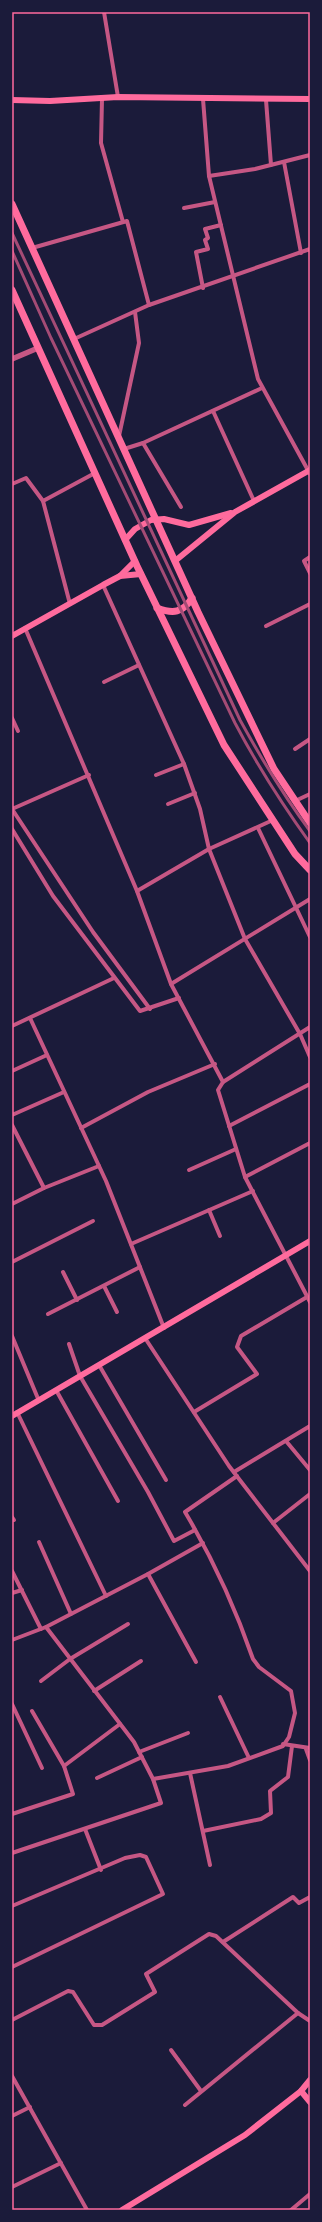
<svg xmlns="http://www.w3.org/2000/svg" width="322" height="2222" viewBox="0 0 322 2222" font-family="'Roboto Condensed',sans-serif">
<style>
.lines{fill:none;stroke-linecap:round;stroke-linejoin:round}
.minor{stroke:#c65784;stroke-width:4}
.tertiary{stroke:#c65784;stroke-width:5.5}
.secondary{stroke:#ff6b9d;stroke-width:6}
.primary{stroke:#ff6b9d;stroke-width:7}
.rail{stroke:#a44b75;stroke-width:3}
.neatline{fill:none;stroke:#ff6b9d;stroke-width:1.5}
</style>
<rect width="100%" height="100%" fill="#1b1b3a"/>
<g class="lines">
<g class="minor">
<path d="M104,12l14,85"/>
<path d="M102,99l-1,44 22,79"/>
<path d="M203,99l6,77 49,203 52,95"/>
<path d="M266,100l5,65"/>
<path d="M284,162l17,91"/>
<path d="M209,176l46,-7 55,-14"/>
<path d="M184,208l31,-6"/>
<path d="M32,248l95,-27 22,84"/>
<path d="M203,288l-7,-36 12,-3 -3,-9 3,-2 -3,-9 16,-4"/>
<path d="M74,339l75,-34 161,-56"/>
<path d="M213,411l41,90"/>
<path d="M119,436l20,-93 -4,-31"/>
<path d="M143,443l38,64"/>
<path d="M124,449l19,-6 119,-55"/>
<path d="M12,484l14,-6 17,23 27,103"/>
<path d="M43,501l52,-28"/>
<path d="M310,557l-6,4 6,12"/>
<path d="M103,585l81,179 16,45 9,40 36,90 55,95 10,23"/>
<path d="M266,626l44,-22"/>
<path d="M25,628l112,263 34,93 52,98 -5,8 27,87 65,125"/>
<path d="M104,682l35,-17"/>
<path d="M12,718l6,13"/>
<path d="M295,749l15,-10"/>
<path d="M156,775l28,-11"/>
<path d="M295,801l15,-7"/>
<path d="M168,804l27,-11"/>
<path d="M12,809l81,123 57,77"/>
<path d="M12,809l77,-34"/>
<path d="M258,828l52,109"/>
<path d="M12,829l41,67 87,115 39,-13"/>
<path d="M137,891l72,-42 64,-29"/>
<path d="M171,984l139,-85"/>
<path d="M30,1018l76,163 58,147"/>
<path d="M12,1026l102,-48"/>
<path d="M12,1071l35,-16"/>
<path d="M223,1082l87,-55"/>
<path d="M12,1115l52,-23"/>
<path d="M12,1125l32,63 55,-22"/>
<path d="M229,1126l81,-42"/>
<path d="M81,1128l67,-36 67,-28"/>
<path d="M189,1170l47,-21"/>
<path d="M245,1177l65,-34"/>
<path d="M12,1204l32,-16"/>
<path d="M209,1210l11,26"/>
<path d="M131,1244l122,-53"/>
<path d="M12,1262l81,-41"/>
<path d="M63,1272l14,28"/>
<path d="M104,1286l13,26"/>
<path d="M48,1314l92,-47"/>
<path d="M12,1336l27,65"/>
<path d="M145,1338l84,128 81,105"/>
<path d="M69,1344l11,32 68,116 26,49 21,-11"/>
<path d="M99,1365l67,115"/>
<path d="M56,1390l62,111"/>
<path d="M17,1412l89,184"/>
<path d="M194,1412l63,-38 -20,-27 4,-11 66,-39"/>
<path d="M286,1441l24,29"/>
<path d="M234,1472l76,-46"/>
<path d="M12,1517l2,3"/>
<path d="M273,1523l37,-29"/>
<path d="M39,1542l32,72"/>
<path d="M12,1571l29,58"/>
<path d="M148,1574l55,-31"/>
<path d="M12,1593l10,-3"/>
<path d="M12,1640l34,-13 102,-53 48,88"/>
<path d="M41,1681l29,-22 58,-35"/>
<path d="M94,1691l47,-30"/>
<path d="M220,1697l29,61"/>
<path d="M12,1704l30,64"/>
<path d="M283,1744l27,4"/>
<path d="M306,1749l4,11"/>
<path d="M139,1752l49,-19"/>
<path d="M64,1766l56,-42"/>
<path d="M190,1773l20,92"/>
<path d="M97,1778l45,-21"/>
<path d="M153,1779l75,-13 55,-20 6,-9 6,-24 -4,-22 -32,-24 -6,-8c-18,-52 -40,-100 -68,-147l52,-36"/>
<path d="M12,1814l61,-20 -9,-28 -32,-55"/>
<path d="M85,1829l16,41"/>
<path d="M203,1831l58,-12 10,-6 -1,-22 18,-14 4,-31"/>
<path d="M12,1853l149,-50 -8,-24 -19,-37 -88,-115"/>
<path d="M12,1906l113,-48 15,-3 6,2 17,37 -151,73"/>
<path d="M223,1942l70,-45 6,6 11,-6"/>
<path d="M12,2020l56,-29 5,1 21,33h8l53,-33 -9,-18 63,-40 7,2 82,77 12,8"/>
<path d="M171,2050l30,41"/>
<path d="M12,2076l75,134"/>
<path d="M185,2105l113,-92"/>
<path d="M12,2116l18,-9"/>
<path d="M12,2187l49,-24"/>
<path d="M291,2210l19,-16"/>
</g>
<path class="tertiary" d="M12,359l26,-11"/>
<g class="secondary">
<path d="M12,100l38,1 68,-4 192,2"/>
<path d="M125,540l10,-11 16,-9 13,-1 25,6 42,-12"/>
<path d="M175,561l60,-49 75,-42"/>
<path d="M120,576l15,-15"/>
<path d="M12,636l91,-51 17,-9 21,-2"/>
<path d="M12,1416l298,-175"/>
<path d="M301,2091l9,11"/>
<path d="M122,2210l123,-75 56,-44 9,-11"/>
</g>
<g class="primary">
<path d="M12,204l186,408 76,157 36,54"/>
<path d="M12,290l125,276 87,179 71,109 15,16"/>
<path d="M157,608c16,6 26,5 35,-10"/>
</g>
<g class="rail">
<path d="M12,233l228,487c21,38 43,75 70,111"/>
<path d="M12,251l39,87 184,385c22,42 47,81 75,120"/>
</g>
</g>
<rect width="322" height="2222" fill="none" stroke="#1b1b3a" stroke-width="26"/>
<rect x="13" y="13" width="296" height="2196" class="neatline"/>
</svg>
